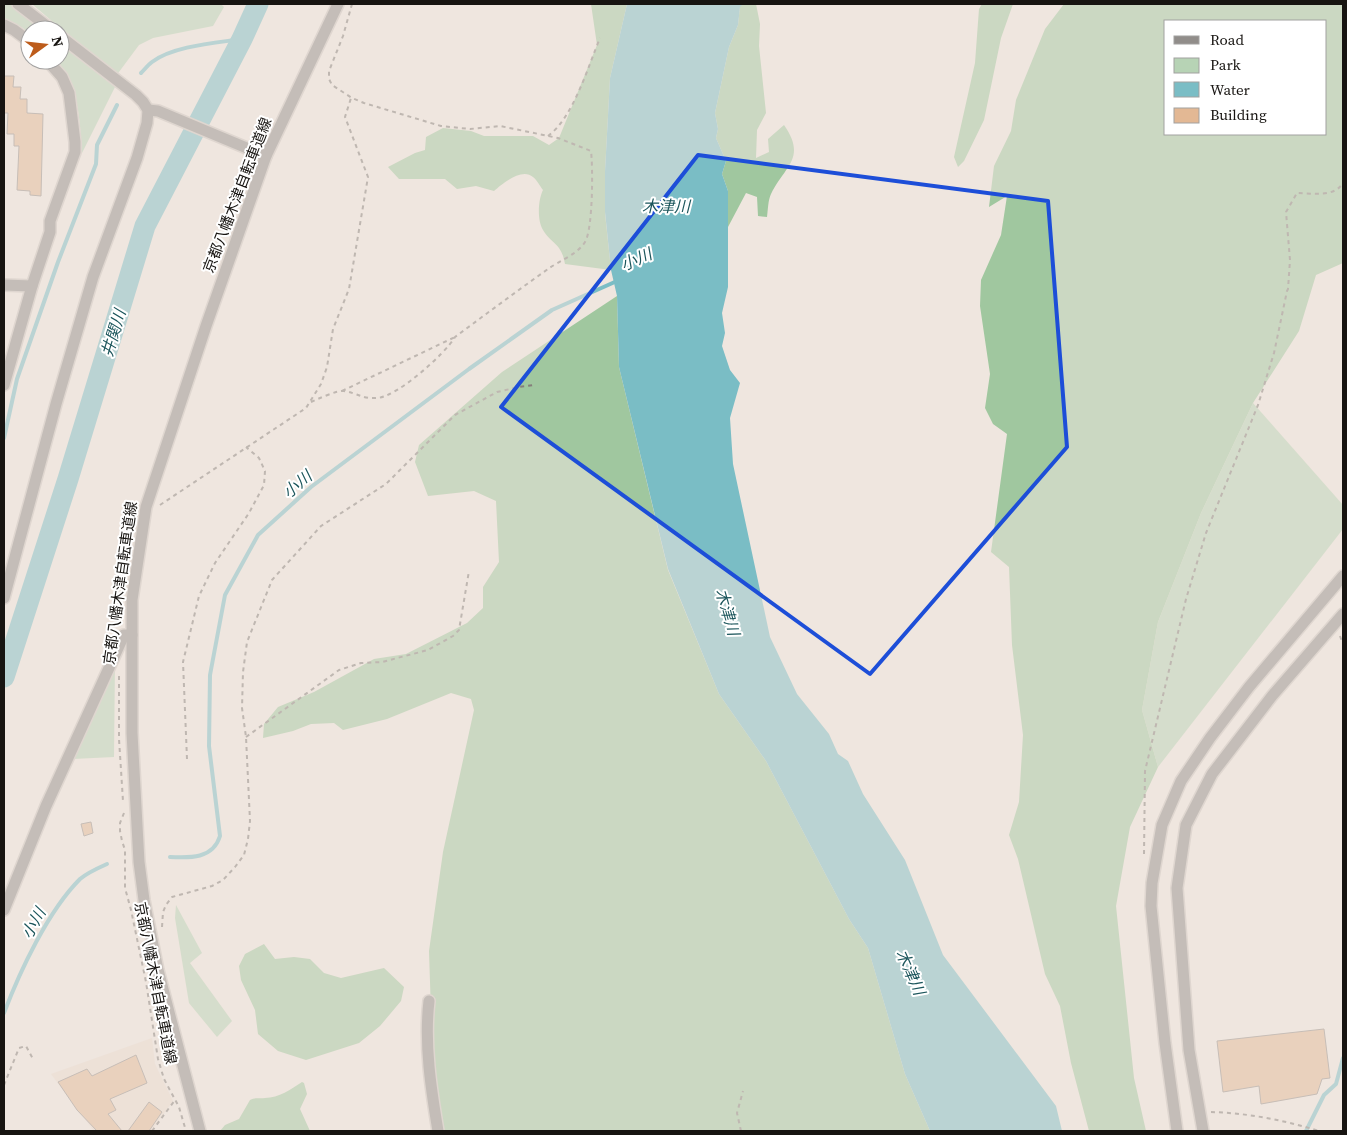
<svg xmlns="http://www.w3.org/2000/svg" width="1347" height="1135" viewBox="0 0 1347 1135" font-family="'Source Serif 4','Noto Sans JP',serif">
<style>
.built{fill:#ebdbcf}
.green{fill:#b7d3b5}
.forest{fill:#a0c79f;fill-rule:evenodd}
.water{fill:#7abdc5}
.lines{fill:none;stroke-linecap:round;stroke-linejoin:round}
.stream{stroke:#7abdc5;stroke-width:4}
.river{stroke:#7abdc5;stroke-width:21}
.building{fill:#e3b894;stroke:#978e88}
.street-casing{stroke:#ccc4be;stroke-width:14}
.path{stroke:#857f7a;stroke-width:2;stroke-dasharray:4 4;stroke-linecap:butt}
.street{stroke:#918d8a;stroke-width:11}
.marked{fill:none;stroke:#1d4ed8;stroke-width:4;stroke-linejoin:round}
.labels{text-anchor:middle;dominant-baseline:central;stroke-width:4;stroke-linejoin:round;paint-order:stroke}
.street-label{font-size:15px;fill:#171411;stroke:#fff}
.water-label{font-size:16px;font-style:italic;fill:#1b555b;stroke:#fff}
</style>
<rect width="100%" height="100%" fill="#efe6df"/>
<path class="built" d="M152,1038l3,26 18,37 -22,30h-57l-43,-57z"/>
<g class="green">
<path d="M4,4h6l33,26h-13v5l-7,-7 -19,-9z"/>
<path d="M32,4h189l3,3 -11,19 -60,12 -14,7 -23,31z"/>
<path d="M60,44l55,43 -33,66c-2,-31 -3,-70 -27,-93h5z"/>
<path d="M1253,403l90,102v24l-185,238 -16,-57 16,-88 43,-109z"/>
<path d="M115,659l-1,98 -41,2z"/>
<path d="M176,905l26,48 -12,10 42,58 -15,16 -28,-34 -14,-85z"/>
</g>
<g class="forest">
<path d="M591,4h36l-17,74 -5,93v42l6,57 -46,-6c-4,-22 -13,-19 -22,-34 -6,-10 -5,-30 0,-40 -3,-4 -6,-10 -10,-13 -11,-10 -31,7 -39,14l-18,-5 -19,3 -12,-10h-46l-11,-12 27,-14 10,-3 1,-13 17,-9 28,3 13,5h49l16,9 10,-7 38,-93z"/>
<path d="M743,4h13l4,20 -1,22 7,67 -9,17 -1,28 13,-6 -1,-13 16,-14c23,33 1,41 -13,69 -3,6 -3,16 -4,23l-9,-1 -1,-19 -11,-4 -18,34v-36l-6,-17 4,-13 -10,-23 2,-9 -3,-16 14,-66 9,-22 2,-19z"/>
<path d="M982,4h31l-12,34 -17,82 -20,41 -6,6 -4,-10 21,-94 4,-54z"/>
<path d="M1064,4h279v259l-27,12 -17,56 -46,72 -52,110 -43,109 -16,88 16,57 -28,60 -14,79 18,172 12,53h-57l-18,-68 -11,-57 -15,-32 -27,-115 -9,-24 10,-33 4,-67 -11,-90 -3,-78 -18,-15 16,-118 -14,-10 -8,-16 5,-34 -10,-68 1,-26 20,-45 6,-39 -18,11 5,-41 17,-35 5,-31 29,-71zM1326,21v113h-160v-113z"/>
<path d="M617,296l2,71 49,203 51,124 47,67 83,158 19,29 37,126 25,57h-488l-9,-58 -4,-122 14,-99 31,-142 -3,-11 -20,-6 -64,26 -44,11 -9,-7 -23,1 -18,7 -30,7 1,-14 14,-17 36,-15 60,-33 32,-5 61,-31 16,-15v-21l16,-25 -3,-61 -22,-10 -46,5 -13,-34 4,-17 83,-73z"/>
<path d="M264,944l11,15 19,-2 16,2 14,14 17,5 43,-10 20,19 -3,14 -21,25 -21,17 -53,17 -28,-9 -20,-17 -3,-24 -14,-30 -2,-14 6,-12z"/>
<path d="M302,1082l2,1 3,11 -7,15 10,22h-90l5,-6 14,-6 11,-19c6,-3 9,-1 15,-2 14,0 26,-9 37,-16z"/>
</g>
<path class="water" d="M627,4h116l-3,3 -2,18 -9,22 -14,66 3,16 -2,9 10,23 -4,13 6,17v96l-6,26 3,20 -3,13 8,24 10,13 -10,35 3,46 37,173 27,57 32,40 9,20 10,7 15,33 42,66 38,95 113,151 6,25h-132l-25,-57 -37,-126 -19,-29 -83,-158 -47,-67 -51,-125 -49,-202 -2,-71 -6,-26 -6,-58v-41l5,-93z"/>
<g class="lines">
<g class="stream">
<path d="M141,73c3,-3 7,-8 11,-11 21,-16 63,-19 90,-23"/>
<path d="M4,438l13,-59 41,-117 38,-98 1,-19 20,-40"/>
<path d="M170,857c20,1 43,2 50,-21l-11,-90 1,-71 15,-80 33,-60 53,-48 158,-118 83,-59 65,-29"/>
<path d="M4,1013c16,-42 44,-102 76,-134 7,-6 18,-11 27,-15"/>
<path d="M1306,1131l18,-36 12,-11 7,-26"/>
</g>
<path class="river" d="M4,677l64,-198 77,-253 97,-187 16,-35"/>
</g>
<g class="building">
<path d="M4,76h10l-1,11h8l-1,12h7v14l16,1 -2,82 -11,-1v-4l-13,-1 2,-44h-5v-12h-7l1,-21h-4z"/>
<path d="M91,822l2,11 -9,3 -3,-12z"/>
<path d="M1324,1029l6,49 -8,1 -5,15 -56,10 -2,-18 -36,6 -6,-51z"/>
<path d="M136,1055l11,28 -37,16 6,11 -8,4 14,17h-25l-20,-21 -19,-28 29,-13 5,7z"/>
<path d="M149,1102l13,10 -13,19h-21z"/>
</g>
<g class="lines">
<defs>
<g id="street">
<path d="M18,4l34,26"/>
<path d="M4,25l10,5 16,12"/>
<path d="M148,110l10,1 108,45"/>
<path d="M4,285l28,1"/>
<path d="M4,385l28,-99 18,-54v-11l25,-69v-10l-6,-49 -7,-16 -15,-17"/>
<path d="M4,598l52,-194 37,-127 44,-119 10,-35 1,-13 -5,-8 -7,-7 -76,-59"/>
<path d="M4,910l42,-104 78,-171h8"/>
<path d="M429,1001c-5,43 2,88 9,130"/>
<path d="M200,1131l-42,-161 -14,-70 -5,-38 -7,-129v-133l14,-93 60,-181 60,-170 72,-152"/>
<path d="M1177,1131l-12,-88 -14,-137 1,-23 10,-58 19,-44 29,-43 39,-51 94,-111"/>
<path d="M1203,1131l-14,-81 -12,-162 9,-63 26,-51 60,-78 71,-82"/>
</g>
</defs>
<use href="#street" class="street-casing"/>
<g class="path">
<path d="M548,136c25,-18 40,-69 52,-98"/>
<path d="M342,391l113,-54"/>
<path d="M311,402c7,-3 26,-12 33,-11 13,2 18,8 33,7 20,-1 68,-44 78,-61 31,-23 62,-46 93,-68 11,-8 30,-15 37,-27 8,-13 8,-75 6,-91l-33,-13 -58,-12 -30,3 -29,-3 -77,-23 -12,-5 -20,-13 -3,-6v-8l14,-35 9,-32"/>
<path d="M160,505l146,-97 15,-24 6,-17 6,-38 16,-40 19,-112 -23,-60 6,-19"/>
<path d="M1340,636l3,8"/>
<path d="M119,676v63l4,62"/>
<path d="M246,737l93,-67 22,-7 21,-1 46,-12 25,-14 6,-6 10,-59"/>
<path d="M187,759l-4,-97 16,-66 16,-33 34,-50 15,-28 1,-14 -6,-13 -13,-11"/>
<path d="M124,813l-4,10v8l2,10 3,9v38l6,22 15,72 12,77 6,20 15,28 7,24"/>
<path d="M1144,854l1,-83 41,-172 20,-66 52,-128 16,-52 13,-62 1,-2 2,-29 -4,-48 11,-19c15,0 37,5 46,-10"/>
<path d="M162,927l1,-15 3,-7 6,-8 40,-11 11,-6 12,-13 9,-12 4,-16 2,-18 -4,-84 -4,-29 1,-36 4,-30 25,-62 49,-54 65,-42 69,-69 42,-23 22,-5 15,-2"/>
<path d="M4,1085l15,-37 7,-2 7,13"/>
<path d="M1211,1112c36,1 73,8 108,19"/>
<path d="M152,1131l23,-31"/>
<path d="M741,1131l-4,-18 6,-22"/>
</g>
<use href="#street" class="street"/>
</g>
<path d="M0 0H1347V1135H0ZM698,155l350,46 19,246 -197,227 -369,-267z" fill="#efe6df" fill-opacity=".55" fill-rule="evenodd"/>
<path class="marked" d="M698,155l350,46 19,246 -197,227 -369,-267z"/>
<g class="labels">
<g class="street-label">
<text transform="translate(237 195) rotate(-69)">京都八幡木津自転車道線</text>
<text transform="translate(120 583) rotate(-82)">京都八幡木津自転車道線</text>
<text transform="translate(156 983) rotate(79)">京都八幡木津自転車道線</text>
</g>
<g class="water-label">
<text x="666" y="206">木津川</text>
<text transform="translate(636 259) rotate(-24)">小川</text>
<text transform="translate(113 333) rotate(-73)">井関川</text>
<text transform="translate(297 484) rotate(-40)">小川</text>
<text transform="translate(728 612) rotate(74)">木津川</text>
<text transform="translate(33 923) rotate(-61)">小川</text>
<text transform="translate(911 972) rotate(66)">木津川</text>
</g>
</g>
<rect width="1347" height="1135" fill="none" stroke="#171411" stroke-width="10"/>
<rect x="1164" y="20" width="162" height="115" fill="#ffffff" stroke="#a2a1a0"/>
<rect x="1174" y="36" width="25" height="8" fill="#918d8a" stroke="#a2a1a0"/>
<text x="1210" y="45" font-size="15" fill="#171411">Road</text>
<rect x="1174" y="58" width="25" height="15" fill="#b7d3b5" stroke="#a2a1a0"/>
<text x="1210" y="70" font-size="15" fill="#171411">Park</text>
<rect x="1174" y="82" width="25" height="15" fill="#7abdc5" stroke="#a2a1a0"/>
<text x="1210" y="95" font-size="15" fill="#171411">Water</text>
<rect x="1174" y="108" width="25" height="15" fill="#e3b894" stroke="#a2a1a0"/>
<text x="1210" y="120" font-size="15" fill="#171411">Building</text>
<g transform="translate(45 45) rotate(75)"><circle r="24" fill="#ffffff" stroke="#a2a1a0"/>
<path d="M0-4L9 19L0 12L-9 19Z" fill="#bd5c1b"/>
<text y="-8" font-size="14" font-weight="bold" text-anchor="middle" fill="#171411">N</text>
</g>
</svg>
